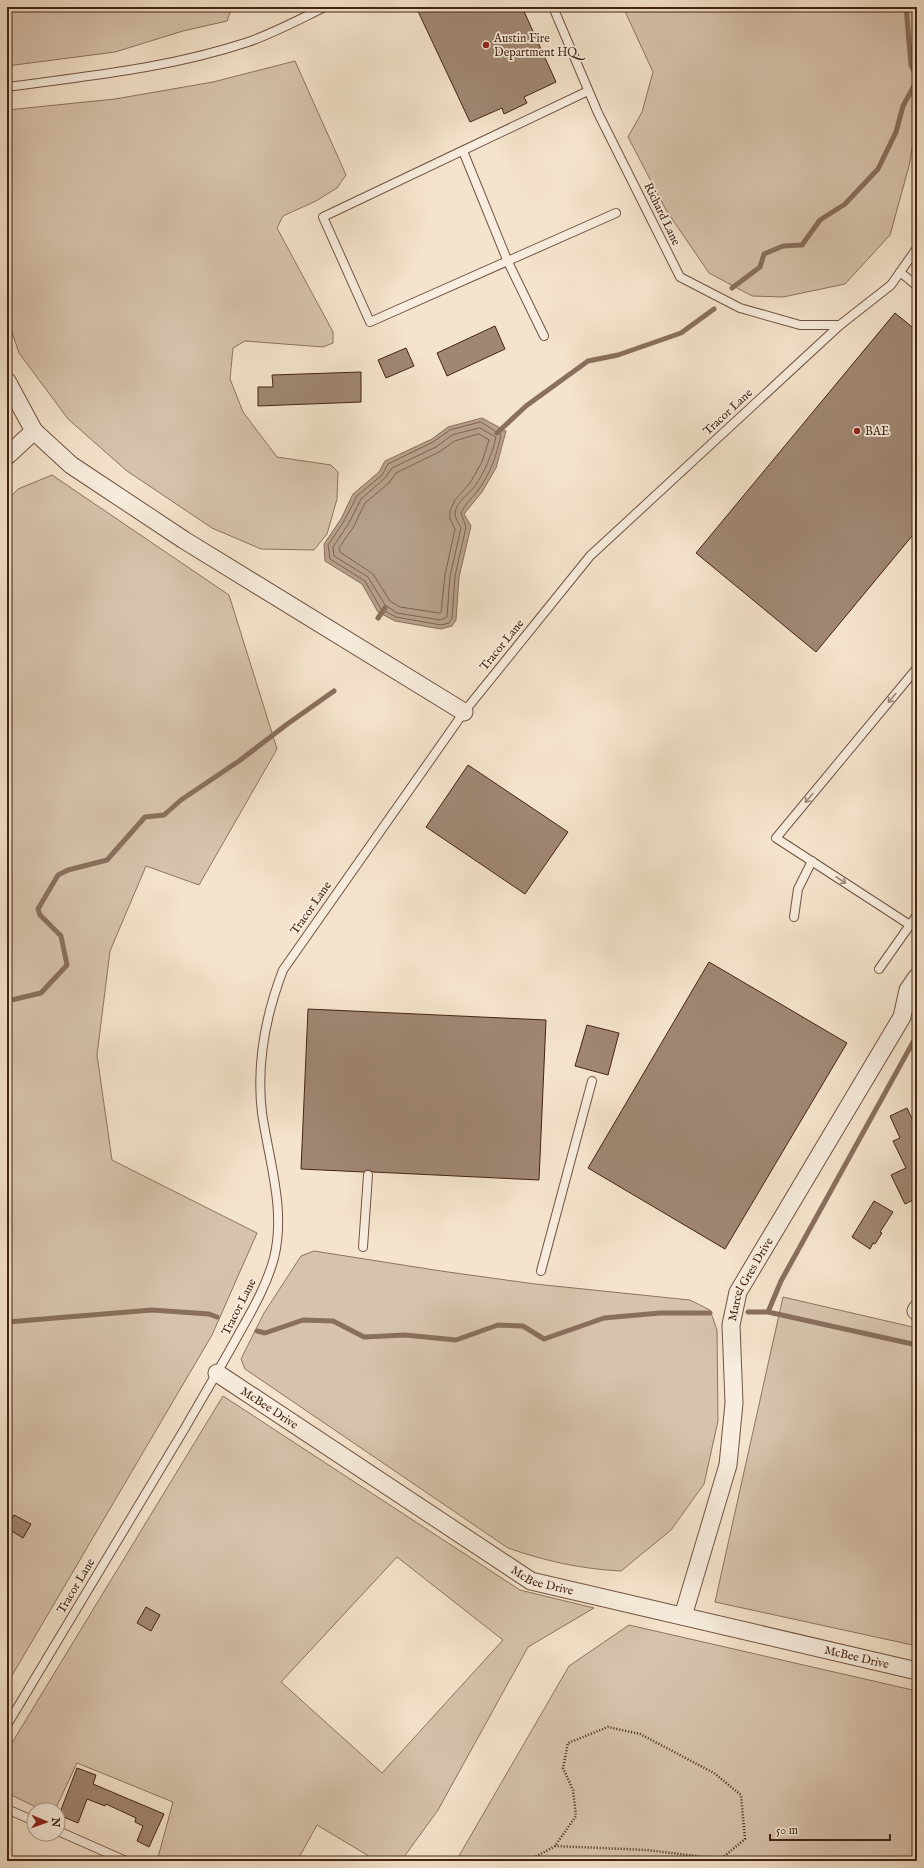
<svg xmlns="http://www.w3.org/2000/svg" width="924" height="1868" viewBox="0 0 924 1868" font-family="'IM FELL English',serif">
<style>
.green{fill:#d7c3ad;stroke:#8d7360;fill-rule:evenodd}
.water{fill:#b8a28e;stroke:#896f5d}
.lines{fill:none;stroke-linecap:round;stroke-linejoin:round}
.shore{stroke:#7e6250;stroke-width:1}
.stream{stroke:#896f5d;stroke-width:5}
.building{fill:#a08774;stroke:#432313}
.service-casing{stroke:#705342;stroke-width:10}
.minor-casing{stroke:#705342;stroke-width:19}
.path{stroke:#432313;stroke-width:2.5;stroke-dasharray:1 2;stroke-linecap:butt}
.service{stroke:#f8edde;stroke-width:8}
.minor{stroke:#f8edde;stroke-width:17}
.oneway{stroke:#9e8878}
.poi-dot{fill:#8f2418;stroke:#f8edde;stroke-width:1.5}
.labels{text-anchor:middle;dominant-baseline:central;stroke-width:3.5;stroke-linejoin:round;paint-order:stroke}
.poi-label{font-size:12px;fill:#432313;stroke:#f8edde;text-anchor:start}
.street-label{font-size:12px;fill:#432313;stroke:#f8edde}
</style>
<rect width="100%" height="100%" fill="#f5e4cd"/>
<filter id="stains"><feTurbulence type="fractalNoise" baseFrequency=".005" numOctaves="4"/><feColorMatrix values="0 0 0 0 .2 0 0 0 0 .09 0 0 0 0 .02 0 0 0 .5 -.17"/></filter>
<radialGradient id="worn" r=".72"><stop offset=".6" stop-color="#630" stop-opacity="0"/><stop offset="1" stop-color="#630" stop-opacity=".3"/></radialGradient>
<g class="green">
<path d="M7,7h225l-5,14 -44,10 -68,21 -108,14z"/>
<path d="M623,7h294v114l-8,45 -19,69 -45,49 -62,13 -31,-1 -43,-23 -43,-63 -38,-73 14,-25 11,-40z"/>
<path d="M295,61l51,114 -9,13 -21,13 -33,15 -6,12 56,104v11l-10,4 -78,-6 -12,7 -3,31 13,33 34,45 54,8 7,7 -1,27 -10,35 -13,16 -53,-1 -49,-21 -85,-57 -59,-52 -49,-66 -12,-36v-207l108,-11 98,-17z"/>
<path d="M52,475l177,120 48,154 -78,136 -53,-19 -36,85 -13,104 15,105 145,73 -45,102 -205,349v-1183l11,-12z"/>
<path d="M314,1251l127,20 94,13 155,16 20,10 7,20 1,91 -14,63 -33,46 -50,41c-40,-2 -76,-10 -113,-23l-263,-179 -4,-10 23,-46 37,-57z"/>
<path d="M783,1297l134,31v318l-202,-44z"/>
<path d="M223,1396l297,194 74,18 -66,39 -90,163 -37,51h-24l-60,-36 -20,36h-140l16,-59 -96,-39 -22,47h-13l-35,-17v-42zM397,1557l106,83 -121,133 -101,-91z"/>
<path d="M629,1625l288,66v170h-461l113,-195z"/>
</g>
<path class="water" d="M482,418l24,13 -10,37 -14,24 -18,22 7,12 -12,51 -3,43 -4,6 -11,3 -46,-8 -17,-9 -16,-28 -37,-23 -1,-17 17,-25 12,-25 26,-22 6,-11 47,-22 16,-12z"/>
<g class="lines">
<g class="shore">
<path d="M481,422l20,13c-4,19 -10,37 -22,54 -6,8 -14,15 -18,24l5,14 -11,49 -3,42 -3,5 -8,2 -45,-8 -15,-8 -16,-28 -35,-22 -2,-14 16,-24 13,-25 25,-21 6,-11 45,-22 17,-12z"/>
<path d="M480,428l16,9c-4,18 -11,34 -21,49 -6,8 -19,16 -20,27 0,6 4,10 6,15l-11,48 -3,41 -7,3 -43,-7 -12,-8 -17,-28 -34,-21 -1,-9 16,-24 12,-24 24,-21 7,-10 44,-21 16,-12z"/>
<path d="M479,434l10,6 -7,22 -12,21 -15,17 -5,11v8l5,10 -10,46 -4,37 -2,1 -39,-6 -10,-6 -17,-27 -33,-22 -1,-4 15,-22 11,-23 24,-20 7,-10 43,-21 16,-11z"/>
</g>
<g class="stream">
<path d="M732,288l28,-21 4,-13 19,-8 19,-1 18,-25 25,-16 33,-35 18,-37 7,-26 12,-22 1,-8 -5,-11 -5,-58"/>
<path d="M497,433l29,-27 62,-45 30,-6 63,-22 33,-24"/>
<path d="M378,618l7,-10"/>
<path d="M7,1001l34,-8 26,-28 -6,-29 -21,-21 -2,-6 20,-34 10,-5 39,-10 38,-43 19,-2 17,-15 58,-39 47,-36 48,-34"/>
<path d="M748,1312h20l149,33"/>
<path d="M768,1312l13,-31 136,-246"/>
<path d="M7,1322l145,-12 57,4 8,3"/>
<path d="M257,1331l8,2 38,-13 30,1 31,16 41,-2 51,5 42,-15 25,1 21,13 60,-21 56,-5h50"/>
</g>
</g>
<g class="building">
<path d="M416,7h106l34,75 -32,15 3,6 -23,11 -2,-6 -32,14z"/>
<path d="M895,313l22,18v199l-101,122 -120,-99z"/>
<path d="M495,326l10,23 -58,27 -10,-23z"/>
<path d="M406,348l8,18 -28,12 -8,-18z"/>
<path d="M361,372v30l-103,4v-19h15l-1,-12z"/>
<path d="M468,765l100,67 -43,62 -99,-67z"/>
<path d="M709,962l138,81 -122,206 -137,-81z"/>
<path d="M308,1009l238,11 -7,160 -166,-8 -5,-2 -4,2 -63,-3z"/>
<path d="M587,1025l32,8 -11,42 -33,-9z"/>
<path d="M907,1108l10,21v69l-12,6 -14,-29 15,-7 -13,-27 7,-3 -10,-22z"/>
<path d="M874,1201l19,11 -13,20 2,1 -7,11 -2,-1 -3,6 -18,-12z"/>
<path d="M14,1515l17,9 -8,14 -16,-10z"/>
<path d="M146,1607l14,8 -9,16 -14,-8z"/>
<path d="M77,1768l19,7 -3,9 71,30 -15,33 -12,-6 6,-15 -8,-4 1,-4 -30,-14 -1,2 -18,-7 -9,24 -19,-8z"/>
</g>
<g class="lines">
<defs>
<g id="service">
<path d="M553,7l45,106 82,164 60,31 60,17h40"/>
<path d="M7,87c81,-11 163,-19 241,-45 26,-9 52,-23 77,-35"/>
<path d="M588,91l-265,126 47,105 246,-109"/>
<path d="M463,151l45,111 36,74"/>
<path d="M900,272l17,14"/>
<path d="M794,917l4,-28 14,-28"/>
<path d="M910,925l-134,-87 141,-170"/>
<path d="M879,969l38,-54"/>
<path d="M363,1247l5,-72"/>
<path d="M541,1271l51,-190"/>
<path d="M7,1725c59,-99 119,-198 178,-297 19,-33 38,-65 56,-98 13,-23 26,-46 33,-72 12,-48 -5,-97 -12,-145 -6,-50 3,-96 21,-143l181,-258 126,-156 250,-231 51,-40 26,-37"/>
<path d="M7,1809l27,12"/>
<path d="M58,1831l68,30"/>
</g>
<g id="minor">
<path d="M7,381l27,50 37,34 113,75 280,172"/>
<path d="M7,456l27,-25"/>
<path d="M916,1311l1,-2"/>
<path id="s1" d="M217,1373l314,208 386,90"/>
<path id="s2" d="M683,1616l45,-151 6,-62 -3,-78 7,-33 164,-275 6,-27 9,-13"/>
</g>
</defs>
<use href="#service" class="service-casing"/>
<use href="#minor" class="minor-casing"/>
<path class="path" d="M528,1861l27,-15 21,-30 -3,-26 -10,-22 5,-25 40,-16 32,7 74,39 27,22 4,44 -24,20 -74,-9 -92,-4"/>
<use href="#service" class="service"/>
<use href="#minor" class="minor"/>
</g>
<defs><path id="oneway-shaft" d="M-6 0H5M1.5-3L5.5 0L1.5 3" fill="none" stroke-width="1.6" stroke-linecap="round" stroke-linejoin="round"/></defs>
<g class="oneway">
<use href="#oneway-shaft" transform="translate(892 698) rotate(130)"/>
<use href="#oneway-shaft" transform="translate(809 798) rotate(130)"/>
<use href="#oneway-shaft" transform="translate(841 880) rotate(33)"/>
</g>
<g class="poi-dot">
<circle cx="486" cy="45" r="4"/>
<circle cx="857" cy="431" r="4"/>
</g>
<g class="labels">
<g class="poi-label">
<text x="494" y="38">Austin Fire<tspan x="494" dy="14">Department HQ</tspan></text>
<text x="865" y="431">BAE</text>
</g>
<g class="street-label">
<text transform="translate(662 214) rotate(64)">Richard Lane</text>
<text transform="translate(728 412) rotate(-43)">Tracor Lane</text>
<text transform="translate(502 645) rotate(-51)">Tracor Lane</text>
<text transform="translate(311 908) rotate(-55)">Tracor Lane</text>
<text stroke="none"><textPath href="#s2" startOffset="348">Marcel Gres Drive</textPath></text>
<text transform="translate(239 1307) rotate(-63)">Tracor Lane</text>
<text stroke="none"><textPath href="#s1" startOffset="63">McBee Drive</textPath></text>
<text stroke="none"><textPath href="#s1" startOffset="387">McBee Drive</textPath></text>
<text transform="translate(76 1586) rotate(-59)">Tracor Lane</text>
<text stroke="none"><textPath href="#s1" startOffset="711">McBee Drive</textPath></text>
</g>
</g>
<rect width="924" height="1868" fill="none" stroke="#f5e4cd" stroke-width="24"/>
<rect x="8" y="8" width="908" height="1852" fill="none" stroke="#432313" stroke-width="2"/>
<rect x="12" y="12" width="900" height="1844" fill="none" stroke="#432313"/>
<g transform="translate(46 1822) rotate(92)"><circle r="19" fill="#f8edde" stroke="#b09c8d"/>
<path d="M0-3L7 15L0 10L-7 15Z" fill="#8f2418"/>
<text y="-6" font-size="11" font-weight="bold" text-anchor="middle" fill="#432313">N</text>
</g>
<path d="M770 1834v6h120v-6" fill="none" stroke="#432313" stroke-width="2"/>
<text x="776" y="1834" font-size="12" fill="#432313" stroke="#f8edde" stroke-width="3" paint-order="stroke">50 m</text>
<rect width="100%" height="100%" filter="url(#stains)"/>
<rect width="100%" height="100%" fill="url(#worn)"/>
</svg>
